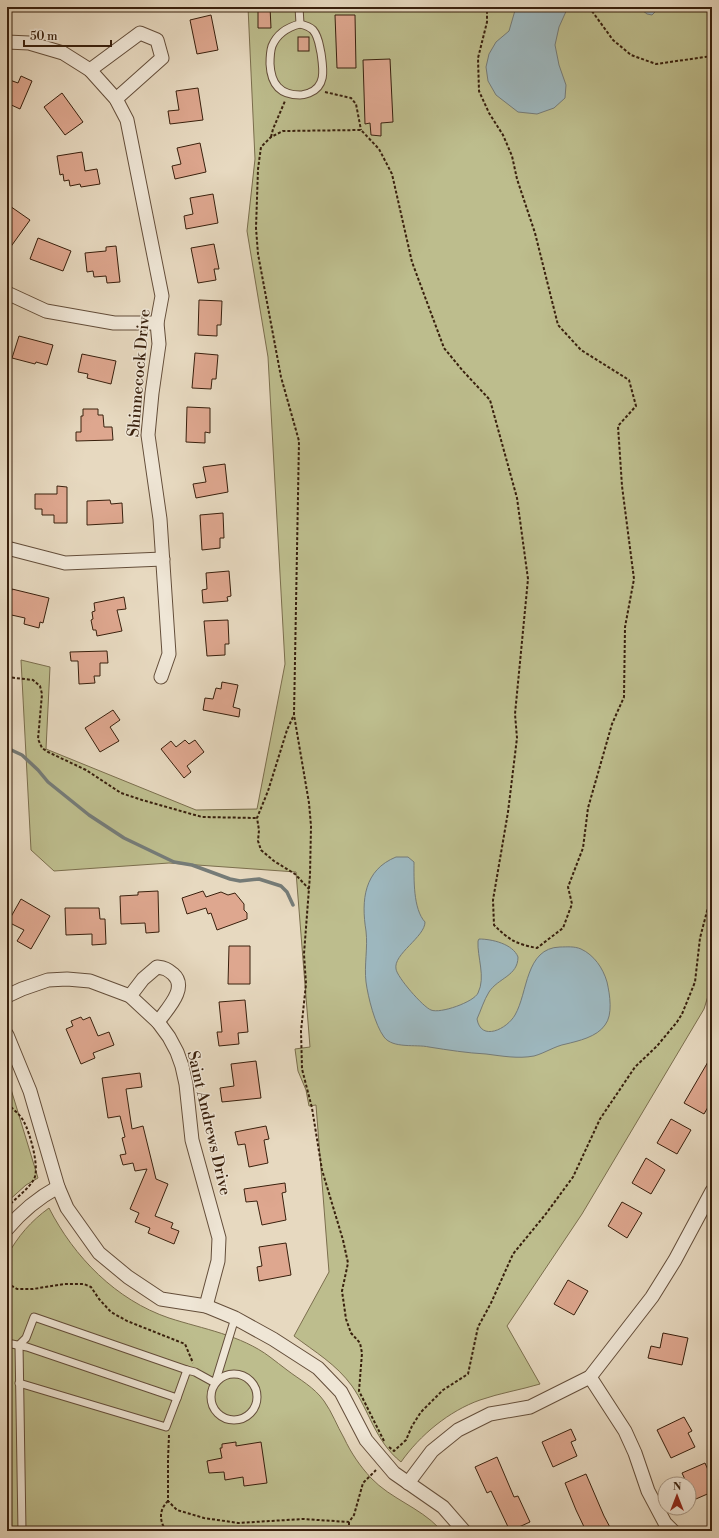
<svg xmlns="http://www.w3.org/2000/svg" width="719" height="1538" viewBox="0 0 719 1538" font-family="'Libre Bodoni',serif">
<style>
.green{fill:#bdbd8d;stroke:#7b6e4d}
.water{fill:#9db7be;stroke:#757b77}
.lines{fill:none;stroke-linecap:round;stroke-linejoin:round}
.stream{stroke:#757b77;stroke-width:3.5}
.building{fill:#dea78f;stroke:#39200d}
.service-casing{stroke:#644e3a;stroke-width:9}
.minor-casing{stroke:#644e3a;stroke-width:15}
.path{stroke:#39200d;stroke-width:2;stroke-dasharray:3 2;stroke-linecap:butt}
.service{stroke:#efe6d6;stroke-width:7}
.minor{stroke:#efe6d6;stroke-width:13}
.labels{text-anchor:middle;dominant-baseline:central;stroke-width:3;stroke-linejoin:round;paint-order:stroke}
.street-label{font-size:16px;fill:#39200d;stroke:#efe6d6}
</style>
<rect width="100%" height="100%" fill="#e7d9c0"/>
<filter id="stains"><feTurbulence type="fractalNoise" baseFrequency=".005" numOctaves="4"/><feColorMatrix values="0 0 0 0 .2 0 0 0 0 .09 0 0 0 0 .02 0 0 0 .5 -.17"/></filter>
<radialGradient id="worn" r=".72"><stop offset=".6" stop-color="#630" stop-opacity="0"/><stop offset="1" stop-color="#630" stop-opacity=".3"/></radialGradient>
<g class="green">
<path d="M248,7h464v976l-8,26 -122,205 -75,112 33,58c-20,6 -40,9 -60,16 -31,11 -60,35 -79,62 -26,-21 -31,-50 -49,-76 -16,-22 -37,-34 -58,-50l35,-64 -13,-167 -7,1 -3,-16 -8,-19 -3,-22 15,-2 -14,-175 -127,-9 -115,8 -23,-21 -10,-190 29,7 -4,82 150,61 61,-1 28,-145 -17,-307 -21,-126 8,-72z"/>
<path d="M7,1076l31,102 -12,7 -19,17z"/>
<path d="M49,1208c25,49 67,92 120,110 34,11 72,17 101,39 6,4 11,9 17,13 13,10 27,17 37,31 8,11 13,25 20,37 7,15 16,28 27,40 20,21 48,29 68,50l-5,3h-427v-275c11,-20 24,-35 42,-48z"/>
</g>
<g class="water">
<path d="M516,7h52l-9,20 -4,18 4,20 7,20 -1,13 -11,10 -17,6 -19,-2 -22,-17 -8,-14 -2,-14 3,-13 7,-12 13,-11z"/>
<path d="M638,7h22l-8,8 -5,-1z"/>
<path d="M396,857h12l6,5c0,17 -1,47 11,60 0,15 -32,32 -29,47 1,8 27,38 35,41 9,4 43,-8 47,-17 8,-16 -1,-36 0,-52l1,-2c13,0 34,5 39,18 0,19 -20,21 -29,35 -5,8 -8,18 -12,27 4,23 30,10 38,-4 13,-22 10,-67 45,-68 7,0 14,-1 21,2 13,6 22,19 26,33 3,13 6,33 -2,43 -8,12 -27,16 -39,19 -11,2 -21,9 -32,12 -16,3 -32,0 -48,-2 -19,-1 -38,-4 -57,-7 -13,-3 -36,2 -45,-10 -9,-12 -16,-40 -18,-55 -2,-17 2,-34 0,-51 -5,-31 -2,-61 30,-74z"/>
</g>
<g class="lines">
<g class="stream">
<path d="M7,748l15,7 16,15 10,12 41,33 35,23 50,24 18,3 38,14 10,2 19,-2 22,7 6,6 6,13"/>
<path d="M712,1248l-1,3 1,4"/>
</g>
</g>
<g class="building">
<path d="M258,7h12l1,21h-13z"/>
<path d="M211,15l7,35 -21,4 -7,-34z"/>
<path d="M335,15h20l1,53h-19z"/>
<rect x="298" y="37" width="11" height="14"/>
<path d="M390,59l3,63 -12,1v13l-10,-1 -1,-12 -5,1 -2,-64z"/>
<path d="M21,76l11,5 -12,28 -13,-6v-24l11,4z"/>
<path d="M198,88l5,32 -33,4 -2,-13 11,-1 -3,-19z"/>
<path d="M62,93l21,29 -18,13 -21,-28z"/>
<path d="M200,143l6,29 -31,7 -3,-13 9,-2 -4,-16z"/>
<path d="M82,152l3,19 12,-2 3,15 -19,3 -1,-3 -10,2 -1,-6 -5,1 -1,-7 -3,1 -3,-19z"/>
<path d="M213,194l5,29 -32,6 -2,-13 9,-2 -3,-16z"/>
<path d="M7,204l23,16 -23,32z"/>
<path d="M38,238l33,13 -8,20 -33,-12z"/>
<path d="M214,244l5,25h-5l2,11 -18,3 -7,-35z"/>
<path d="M116,246l4,36 -13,1 -1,-7 -12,1 -1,-6 -6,1 -2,-19 21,-2v-4z"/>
<path d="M199,300l23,1 -1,24h-4v11l-19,-1z"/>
<path d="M19,336l34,9 -6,20 -11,-3 -1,2 -23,-6z"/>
<path d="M195,353l23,2 -2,24h-4l-1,10 -19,-1z"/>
<path d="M82,354l34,7 -5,23 -24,-6 1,-4 -10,-2z"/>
<path d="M187,407l23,1v25l-5,-1v11l-19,-1z"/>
<path d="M83,409h15v6h5l1,12h8l1,13 -37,1v-9h5v-16h2z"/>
<path d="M225,464l3,28 -32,6 -3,-14 13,-2 -3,-15z"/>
<path d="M57,486l10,1v36h-13v-8h-12v-6h-7v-15h22z"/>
<path d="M110,500l1,4 11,-1 1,20 -36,2v-24z"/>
<path d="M223,513l1,25h-4v10l-18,2 -2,-35z"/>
<path d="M229,571l2,25 -4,1 1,4 -25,2 -1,-13 5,-1 -1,-16z"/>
<path d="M12,589l37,9 -6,25 -3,-1 -1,6 -15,-4 1,-6 -18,-4z"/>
<path d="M124,597l2,12 -9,1 5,21 -25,5 -1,-6h-3l-2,-10 2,-1 -1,-7 3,-1 -1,-8z"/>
<path d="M228,620l1,24h-4v11l-18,1 -3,-35z"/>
<path d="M107,651l1,12h-8v13h-6l1,7 -16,1 -1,-23h-7l-1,-9z"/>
<path d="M222,682l16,3 -5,22 7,2 -1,8 -36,-7 2,-12 8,1 3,-11 5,1z"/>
<path d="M113,710l7,10 -10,7 9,14 -19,11 -15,-24z"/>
<path d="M185,740l4,4 6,-4 9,12 -17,14 4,6 -7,6 -23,-29 10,-8 5,6z"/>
<path d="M158,891l1,41 -13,1 -1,-10 -24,1 -1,-28 18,-1v-3z"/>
<path d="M203,891l3,6 15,-5 7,3 7,-2 9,11v6l3,3v6l-30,11 -6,-17 -3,1 -2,-6 -19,6 -5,-16z"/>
<path d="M21,899l29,17 -19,33 -14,-8 7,-11 -16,-8z"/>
<path d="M65,908h34l1,11h5l1,25 -14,1v-11l-26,1z"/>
<path d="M229,946h21v38h-22z"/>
<path d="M245,1000l3,32 -10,1 1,11 -20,2 -2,-14h5l-3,-30z"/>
<path d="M81,1017l2,3 7,-3 8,19 11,-4 5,13 -21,8 2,5 -14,6 -15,-35 7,-3 -2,-5z"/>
<path d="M712,1055v45l-8,14 -20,-11z"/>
<path d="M256,1061l5,37 -39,4 -2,-14 14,-2 -3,-22z"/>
<path d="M140,1073l2,14 -16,2 6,40 11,-3 13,53 12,5 -13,32 18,7 -2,5 8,3 -5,13 -26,-11 2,-5 -15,-6 4,-9 -9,-4 17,-40 -12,2 -2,-8 -10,2 -3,-10 6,-1 -4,-16 3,-1 -5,-21 -12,2 -6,-40z"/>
<path d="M671,1119l20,11 -14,24 -20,-11z"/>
<path d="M266,1126l3,13 -5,1 4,23 -19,4 -4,-23 -7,1 -3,-13z"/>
<path d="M646,1158l19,12 -14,24 -19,-11z"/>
<path d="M285,1183l1,9 -4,1 4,27 -24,5 -5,-24 -11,1 -2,-13z"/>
<path d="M622,1202l20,11 -15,25 -19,-12z"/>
<path d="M286,1243l5,32 -32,6 -2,-14 5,-1 -3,-19z"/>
<path d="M568,1280l20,11 -14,24 -20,-11z"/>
<path d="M663,1333l25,5 -6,27 -34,-7 3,-12 9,2z"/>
<path d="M684,1417l8,14 -4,2 7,14 -24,11 -14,-28z"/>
<path d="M571,1429l5,11 -5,2 6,14 -24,11 -11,-25z"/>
<path d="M236,1442v4l25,-4 6,41 -23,3 -1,-9 -18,3 -1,-8 -15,1 -2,-12 15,-3 -2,-10h2v-4z"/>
<path d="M497,1457l17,40 4,-1 12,26 -20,9 -19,-40 -4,2 -12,-26z"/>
<path d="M705,1463l7,16v13l-23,10v-18h-2l-5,-11z"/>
<path d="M586,1474l18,42 8,15h-26l-10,-21 -11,-27z"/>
</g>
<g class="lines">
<defs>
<g id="service">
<path d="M299,7l1,17"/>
<path d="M300,24c4,1 10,3 13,6 6,7 6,15 8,23 2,15 6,33 -12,40 -3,1 -6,2 -9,2 -20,0 -29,-11 -30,-31 0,-5 0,-12 2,-18 5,-12 16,-19 28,-22z"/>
<path d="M7,1343l20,4 150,51 10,-28 8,2 20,11 20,-65"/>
<circle cx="234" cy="1397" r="23"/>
<path d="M19,1383l147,44 11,-29"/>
<path d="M22,1531l-3,-186 7,-7 8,-21 153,53"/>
</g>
<g id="minor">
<path d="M7,42l22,1 34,10 27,17 26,29 11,21 35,176 -5,27 2,21 -7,49 -4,42 12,84 9,135 -8,23"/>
<path d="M90,70l50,-37 17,7 5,18 -46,41"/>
<path d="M7,293l39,18 68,12h43"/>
<path d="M7,548l58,15 98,-4"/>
<path d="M7,996l15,-7 26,-9 19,-1 23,2 40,15 28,26 11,15 8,15 5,14 4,18 6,56 27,98 -1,23 -12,45"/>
<path d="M130,996l13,-17 14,-12c8,1 10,2 16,7 16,14 -7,36 -15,48"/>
<path d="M7,1035l23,56 28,96 9,21 32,45 29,24 33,22 45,7 29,12 38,21 45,29 23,24 25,48 28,33 49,34 21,24"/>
<path d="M7,1229c15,-18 31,-31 51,-42"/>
<path d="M590,1377l35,54 10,22 13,38 17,32 8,8"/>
<path d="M408,1483l24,-32 26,-21 32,-16 40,-7 60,-30 62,-80 23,-37 37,-69"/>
</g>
</defs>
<use href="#service" class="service-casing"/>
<use href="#minor" class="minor-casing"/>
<g class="path">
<path d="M589,7l24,33 18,15 25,9 56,-8"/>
<path d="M325,92l26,6 5,6 5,26"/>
<path d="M271,137l2,-8 12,-28"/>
<path d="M7,677l26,3 7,6 2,8 -4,45 4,9 6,4 38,18 35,23 21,7 60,17 55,1"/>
<path d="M712,693l-4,71v10l4,13"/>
<path d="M293,717l-6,13 -19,61 -11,27 2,12 -1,11 3,9 13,11 21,13 14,15"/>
<path d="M7,1104c6,5 13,10 17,18 6,11 16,46 10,57 -6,11 -19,19 -27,29"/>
<path d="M7,1283l10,6h16l31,-5h20l7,3 8,12 12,13 16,9 58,23 8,19"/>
<path d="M169,1435l-1,24v42l9,9 27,8 34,5 65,-4 46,3 5,-7 9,-32 13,-13"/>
<path d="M384,1441l-25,-50 3,-38 -2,-10 -9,-10 -5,-14 -4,-28 6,-28 -5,-23 -21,-70 -10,-62 -10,-39 -1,-38 5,-47 -2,-30 6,-79 1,-49 -2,-23 -15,-88 5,-274 -18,-64 -23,-123 -2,-26 2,-59 3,-22 10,-10 12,-6 78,-1 18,19 13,25 20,88 32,86 19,23 27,29 27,98 11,81 -13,135 2,24 -9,74 -15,88 1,25c15,15 22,19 43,23l26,-20 9,-24 -4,-17 15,-39 5,-40 24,-84 12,-27 1,-70 9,-48 -12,-93 -4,-60 18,-20 -7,-26 -48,-30 -23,-25 -23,-92 -18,-54 -5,-23 -9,-21 -14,-22 -10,-22 -1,-33 9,-36v-15"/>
<path d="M389,1447l5,4 12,-11 6,-14 9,-14 22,-22 25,-16 10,-47 13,-24 22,-49 32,-39 28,-38 27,-58 35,-52 22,-21 20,-24 5,-8 13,-32 5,-44 12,-46"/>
<path d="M349,1522v9"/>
<path d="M166,1531c-7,-11 -7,-21 2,-30"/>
</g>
<use href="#service" class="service"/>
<use href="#minor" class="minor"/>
</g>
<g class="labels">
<g class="street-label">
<text transform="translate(139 373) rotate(-85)">Shinnecock Drive</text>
<text transform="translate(209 1123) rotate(77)">Saint Andrews Drive</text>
</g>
</g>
<rect width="719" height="1538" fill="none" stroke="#e7d9c0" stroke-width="24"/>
<rect x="8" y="8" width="703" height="1522" fill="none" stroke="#39200d" stroke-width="2"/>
<rect x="12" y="12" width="695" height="1514" fill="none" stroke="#39200d"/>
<g transform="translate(677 1496)"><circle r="19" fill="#efe6d6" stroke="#a69786"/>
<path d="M0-3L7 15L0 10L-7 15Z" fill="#8f2418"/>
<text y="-6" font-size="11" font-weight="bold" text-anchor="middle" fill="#39200d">N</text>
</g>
<path d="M24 40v6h87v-6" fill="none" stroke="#39200d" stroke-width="2"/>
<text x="30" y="40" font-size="12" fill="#39200d" stroke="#efe6d6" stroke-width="3" paint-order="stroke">50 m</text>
<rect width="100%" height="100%" filter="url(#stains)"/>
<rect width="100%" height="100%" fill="url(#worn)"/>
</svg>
